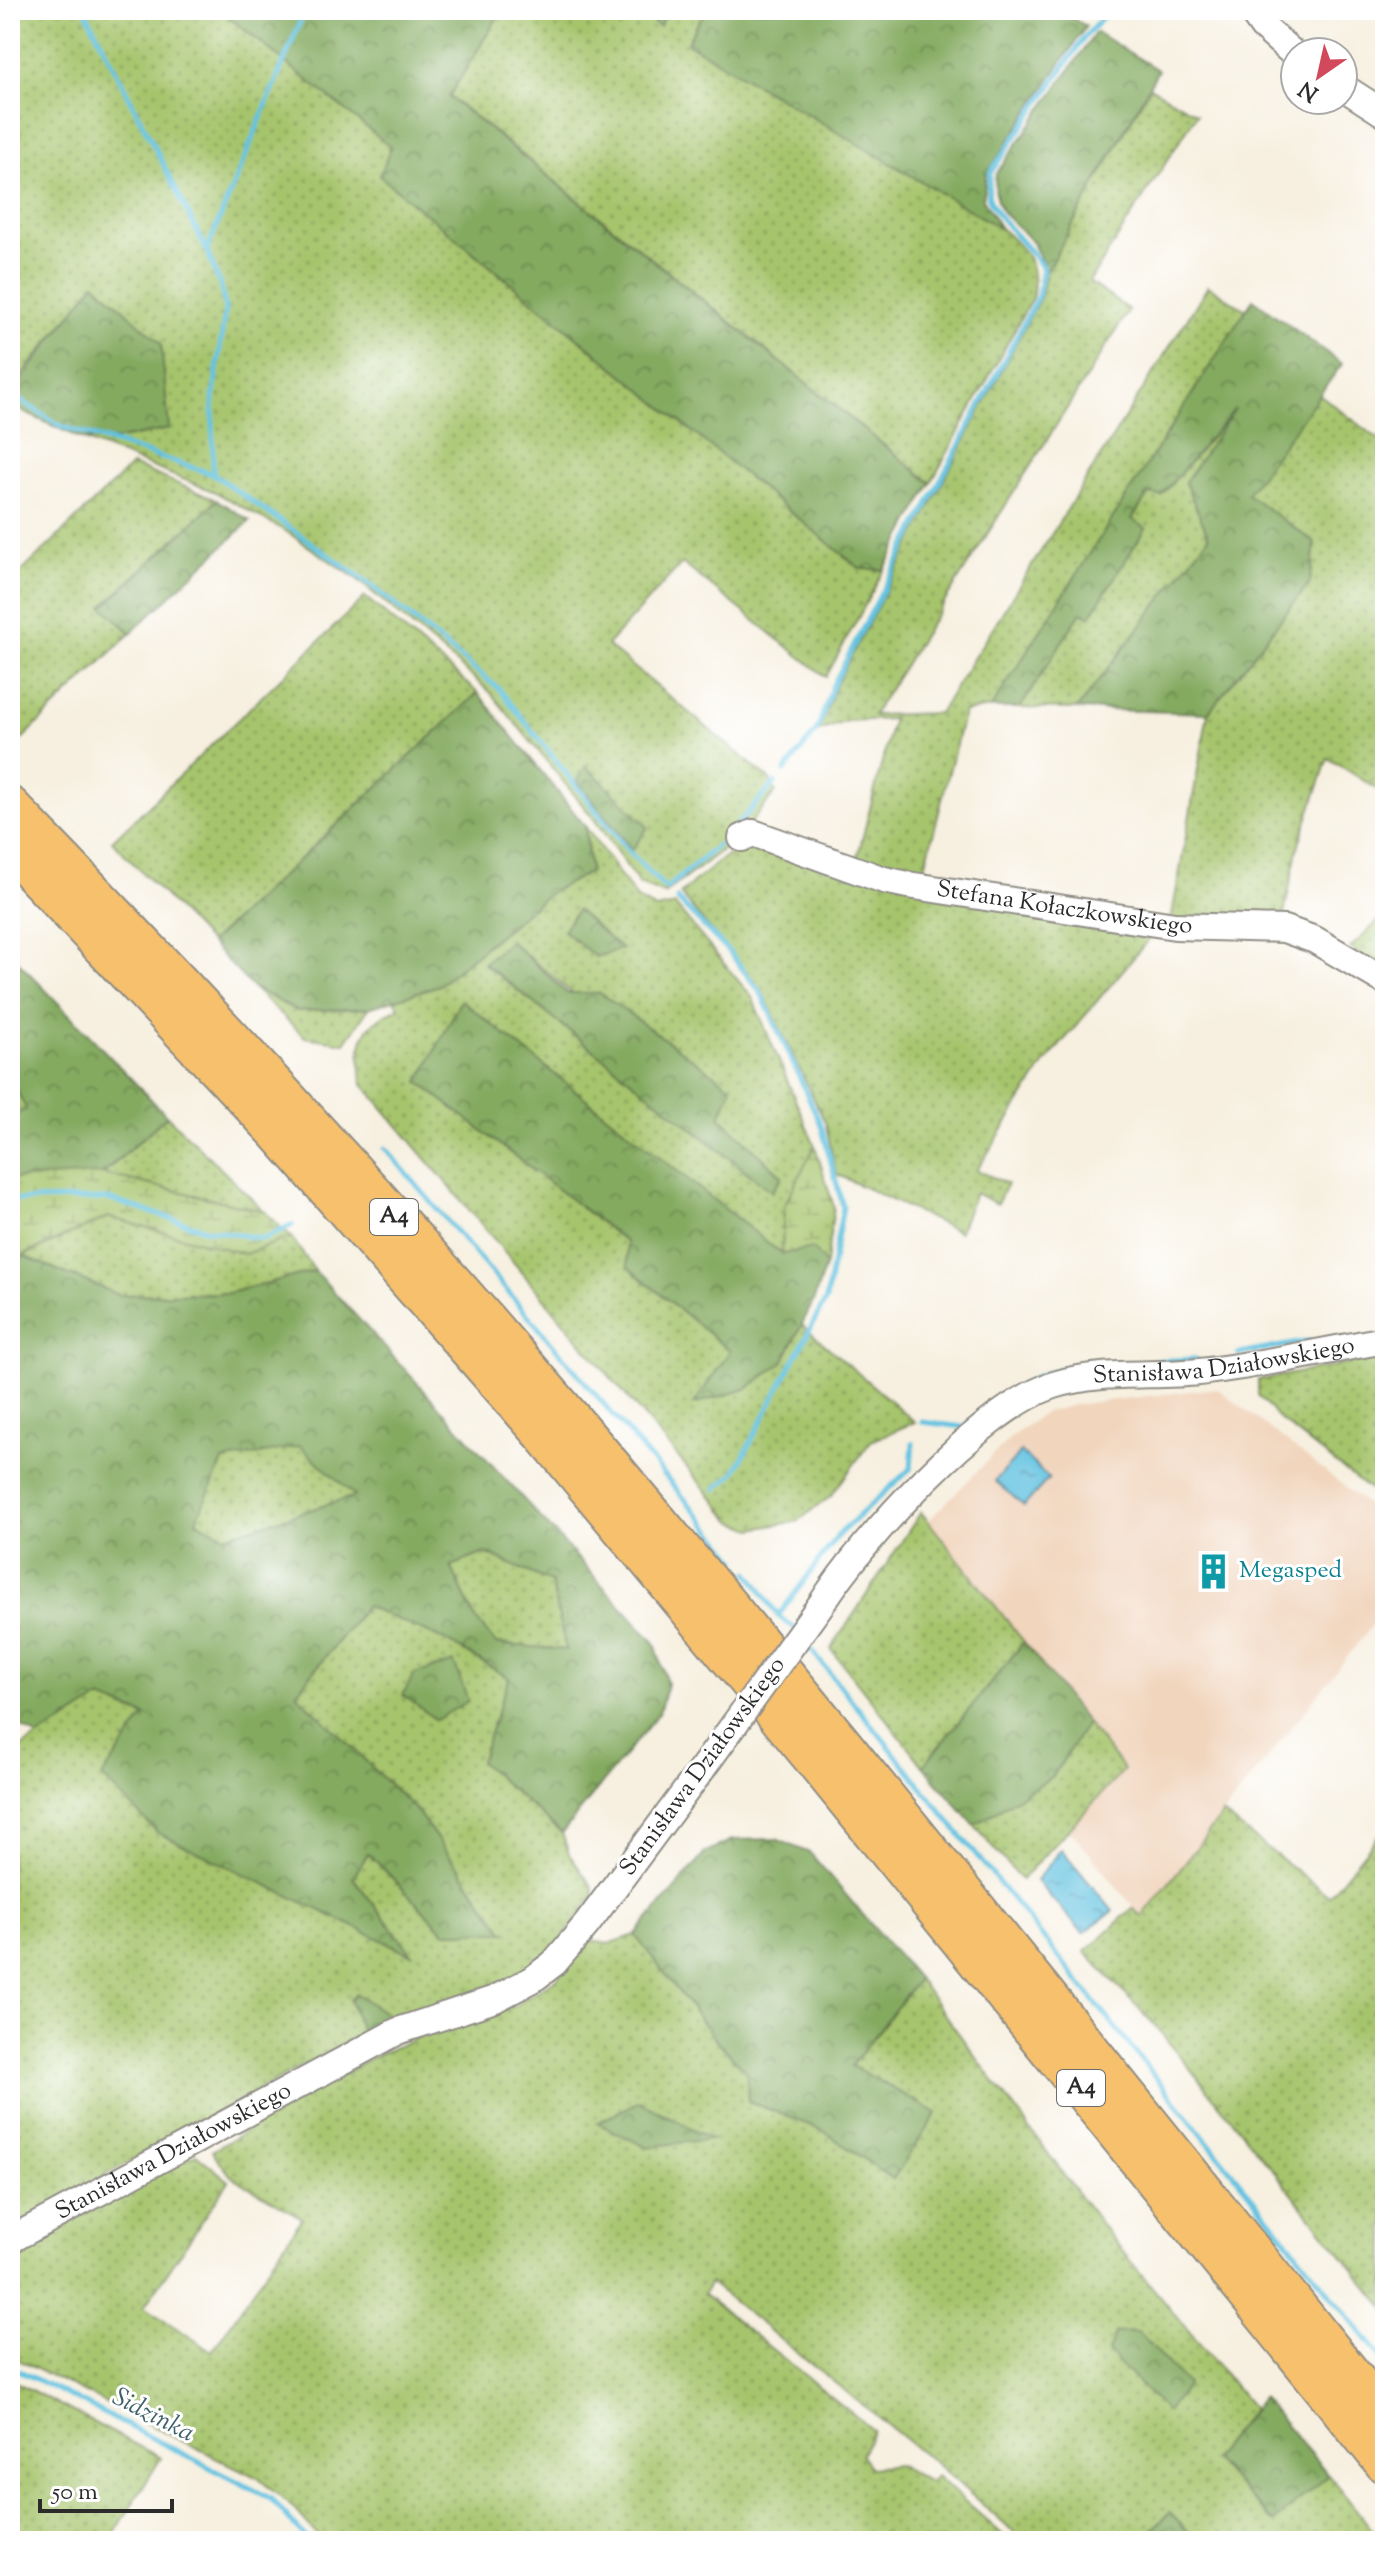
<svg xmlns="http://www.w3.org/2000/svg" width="1395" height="2551" viewBox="0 0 1395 2551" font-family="'Sorts Mill Goudy',serif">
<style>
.built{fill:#f1d5bd}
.grass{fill:url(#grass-dots);stroke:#68784c;stroke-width:2;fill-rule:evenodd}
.forest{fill:url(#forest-crowns);stroke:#586a46;stroke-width:2;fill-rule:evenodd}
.wetland{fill:url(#wetland-marsh);stroke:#68784c;stroke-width:2}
.water{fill:url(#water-ripples);stroke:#477786;stroke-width:2}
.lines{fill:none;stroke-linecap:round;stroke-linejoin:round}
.stream{stroke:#63c3e1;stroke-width:5}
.minor-casing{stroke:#918e86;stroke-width:30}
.highway-casing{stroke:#918e86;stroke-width:42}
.minor{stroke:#fff;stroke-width:26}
.highway{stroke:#f7c06c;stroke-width:38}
.minor-bridge-casing{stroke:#918e86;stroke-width:30;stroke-linecap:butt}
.minor-bridge{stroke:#fff;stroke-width:26}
.labels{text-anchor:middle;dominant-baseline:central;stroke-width:6;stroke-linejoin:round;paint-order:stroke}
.shield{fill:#fff;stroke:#6b6b6b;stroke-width:2}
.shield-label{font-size:22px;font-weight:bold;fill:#2b2b2b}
.street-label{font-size:24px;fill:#2b2b2b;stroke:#fff}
.culture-label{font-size:24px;fill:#0d838f;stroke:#fff;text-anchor:start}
.water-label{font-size:26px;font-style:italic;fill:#3f606b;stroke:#fff}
</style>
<defs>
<pattern id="grass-dots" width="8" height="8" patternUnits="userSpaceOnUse" patternTransform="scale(2)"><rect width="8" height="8" fill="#a6c46c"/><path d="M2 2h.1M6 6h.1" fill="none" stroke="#879f59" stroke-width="1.8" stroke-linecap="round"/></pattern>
<pattern id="forest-crowns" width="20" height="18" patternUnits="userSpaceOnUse" patternTransform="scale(2)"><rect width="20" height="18" fill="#84aa60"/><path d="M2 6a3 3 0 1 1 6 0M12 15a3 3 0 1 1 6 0" fill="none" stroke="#6c8b4f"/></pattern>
<pattern id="wetland-marsh" width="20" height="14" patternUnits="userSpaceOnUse" patternTransform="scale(2)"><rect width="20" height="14" fill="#a6c46c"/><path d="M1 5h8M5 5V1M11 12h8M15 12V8" fill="none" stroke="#879f59"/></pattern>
<pattern id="water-ripples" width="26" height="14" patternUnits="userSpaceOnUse" patternTransform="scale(2)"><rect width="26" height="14" fill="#63c3e1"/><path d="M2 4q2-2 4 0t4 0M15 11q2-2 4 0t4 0" fill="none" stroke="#529fb7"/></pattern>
</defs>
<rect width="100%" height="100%" fill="#fff"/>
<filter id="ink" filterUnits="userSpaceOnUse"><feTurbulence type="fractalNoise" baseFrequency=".0125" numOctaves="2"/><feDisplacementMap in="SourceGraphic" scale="16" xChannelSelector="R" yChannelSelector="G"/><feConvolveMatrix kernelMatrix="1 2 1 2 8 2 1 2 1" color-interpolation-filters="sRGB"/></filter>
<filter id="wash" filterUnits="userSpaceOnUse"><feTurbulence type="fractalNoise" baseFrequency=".006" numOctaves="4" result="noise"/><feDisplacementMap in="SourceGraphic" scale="32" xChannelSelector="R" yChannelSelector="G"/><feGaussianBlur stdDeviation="1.8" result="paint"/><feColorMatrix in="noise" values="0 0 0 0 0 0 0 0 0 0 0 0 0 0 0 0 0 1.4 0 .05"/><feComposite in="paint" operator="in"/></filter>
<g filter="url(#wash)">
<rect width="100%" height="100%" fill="#f7f0e0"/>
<path class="built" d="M1217,1388l168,130v91l-243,308 -73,-88 55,-60 -196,-248 83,-84 34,-25 34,-8z"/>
<g class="grass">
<path d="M10,10h210l172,137 -12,29 479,392 25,2 -58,107 -144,-114 -75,82 162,134 7,13 -37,45 -75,57 -25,-10 -45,-65 -104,-127 -133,-113 -70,-47 -72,-40 -133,-53 33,1 54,-11 -74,-145 -85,106z"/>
<path d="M502,10h130l27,16 7,-16h44l-7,4 -16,29 313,185c28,25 36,30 33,68l-102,187 -482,-387z"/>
<path d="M1150,87l47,27 -108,168 40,28 -256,405 66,-2 269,-427 38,24 -255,398 -27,4 -43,171 -64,-24 36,-140 -46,2 -28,10 17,-46 205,-389 5,-24z"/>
<path d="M1319,394l66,50v350l-57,-36 -31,92 -13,65 -113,6 37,-208 102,-131 5,-39 -69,-49z"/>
<path d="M1244,399l-59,83 24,55 -132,172 -57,-1 61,-96 9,4 55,-87 -13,-10 17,-25 12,2z"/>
<path d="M132,465l85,35 -114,106 28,27 -116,113 -5,-6v-157z"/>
<path d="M365,597l113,96 -268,250 -98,-102z"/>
<path d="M585,826l52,73 19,10 19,-4 77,92 63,149 -31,60 -2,48 -320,-253 -43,81 207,160 2,25 102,84 -35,52c61,-17 78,-20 106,-79l114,98 -44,19 -40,55 -33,25 -45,8 -21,-8 -370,-438c-4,-41 -4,-57 37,-75l-4,-9 44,-14 112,-93 39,-20zM510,941l210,176 62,59 -10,15 -288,-227z"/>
<path d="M753,844l402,88 -110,131 -68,107 30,14 -10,20 -22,-11 -16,39 -123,-58 -10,-50 -64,-133 -82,-97 43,-36z"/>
<path d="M1385,915v53l-35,-20z"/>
<path d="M252,987l45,24 72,-3 -24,35 -40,-6z"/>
<path d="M10,1077l17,32 -17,8z"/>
<path d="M167,1116l97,95 -161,-37z"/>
<path d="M108,1217l137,37 46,-17 24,34 -87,22 -109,2 -96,-39z"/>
<path d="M1385,1357v145l-106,-83 -21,-24v-15z"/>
<path d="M300,1445l56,51 -131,40 -30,-15 28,-60z"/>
<path d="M921,1512l103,130 -101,124 -92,-117z"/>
<path d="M485,1553l66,29 15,68 -70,-6 -23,-29 -22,-49z"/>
<path d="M366,1606l79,34 65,39 -30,83 82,71 7,21 23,32 2,9 -42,57 -46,33 -114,33 -36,-24 -6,6 12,33 -352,195v-480l5,3 86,-53 44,18 266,237 -58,-76 15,-24 77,79h60l-89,-122 -120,-116z"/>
<path d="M1087,1723l37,47 -103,110 -47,-55 79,-49z"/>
<path d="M1223,1814l106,82 56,-69v481l-232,-285 -68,-71 48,-44 9,9z"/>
<path d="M635,1935l78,101 35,37 1,28 73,29 71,49 -41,-113 66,-87 194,260 141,169 -40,52 61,62 55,-47 52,66h-184l-27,-29 -29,29h-118l-84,-75 -229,-183 -7,11 170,136 -12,26 9,12 28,-3 31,17 7,-6 74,65h-688l-30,-34 -34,-29 -248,-122v-97l35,-24 151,-81 33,27 -85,126 68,44 90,-133 -71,-42 -19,-25 159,-93 60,-27 83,-25 42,-27 31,-39 22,4z"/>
<path d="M10,2379l151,79 -51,83h-100z"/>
</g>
<g class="forest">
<path d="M220,10h282l-53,87 482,386 -47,87 -25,-2 -479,-392 11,-29z"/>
<path d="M632,10h34l-6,16z"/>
<path d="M710,10h349l27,16 -100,149 -3,24 17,29 -313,-185 16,-29z"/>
<path d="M1096,32l62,38 -112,202c-4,-9 -8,-21 -14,-29 -21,-28 -41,-27 -36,-69z"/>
<path d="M95,283l66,60 8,86 -54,11 -33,-1 -72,-33v-11z"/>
<path d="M1253,299l89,65 -95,130 68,49 -5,39 -102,131 -131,-4 132,-172 -24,-55 50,-73 -74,87 -13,-2 -16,25 14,9 -56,88 -9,-4 -61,96h-29z"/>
<path d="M217,500l33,21 -119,112 -28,-26z"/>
<path d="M478,693l107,133 5,46 -39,20 -112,93 -70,23 -72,3 -45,-24 -42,-44z"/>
<path d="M586,766l62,61 -16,23 -55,-69z"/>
<path d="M577,910l45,39 -27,8 -32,-27z"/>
<path d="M510,941l57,52h33l132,94 -12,30 62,59 -10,16 -288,-229z"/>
<path d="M10,953l157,163 -65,58 -89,5 -3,-6v-56l16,-8 -16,-32z"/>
<path d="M461,1000l321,254 31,-6 13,16 -13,38 -30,60 -37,27 -52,15 36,-53 -102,-84 -2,-25 -207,-160z"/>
<path d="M23,1256l96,39 109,-2 87,-22 340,372 12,41 -8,29 -97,120 -82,-71 29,-84 -64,-38 -79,-34 -70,87 120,117 89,122h-60l-77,-79 -15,25 60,77 -255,-122 -56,-56 43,-62 -44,-17 -63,39 -28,-17v-459zM300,1446l55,50 -130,40 -29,-15 27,-60zM485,1553l66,29 15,68 -70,-6 -23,-29 -22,-49z"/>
<path d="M1024,1642l63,81 -34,53 -79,49 -51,-59z"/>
<path d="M454,1662l14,39 -32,19 -33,-25 11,-21z"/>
<path d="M776,1839l34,14 108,126 -66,87 85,47 -44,66 -71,-49 -74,-29 -1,-28 -34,-37 -78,-101 71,-83 26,-12z"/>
<path d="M357,1994l35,24 -30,15 -12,-33z"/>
<path d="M639,2101l73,38 -66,8 -49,-24z"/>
<path d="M1139,2332l48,52 -20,28 -59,-60 7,-19z"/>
<path d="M1262,2398l67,77 -55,47 -61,-63z"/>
<path d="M1170,2512l27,29h-56z"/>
</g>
<g class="wetland">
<path d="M815,1146l19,61 -8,57 -14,-16 -30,6 2,-48z"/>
<path d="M10,1173l3,6 90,-5 161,37 27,26 -46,17 -137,-37 -98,44z"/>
</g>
<g class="water">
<path d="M1021,1452l28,26 -25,28 -29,-25z"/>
<path d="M1061,1849l52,62 -30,22 -47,-52z"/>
</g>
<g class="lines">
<g class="stream">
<path d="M85,10l122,241 15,39 3,20 -12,91v73"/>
<path d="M207,250l98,-240"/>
<path d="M10,394l51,32 152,48 154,108 132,107 130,163 37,37 52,-44"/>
<path d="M785,771l32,-41 16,-45 205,-389 5,-28c-13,-21 -48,-50 -54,-70 -2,-7 1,-18 1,-25l94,-135 25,-28"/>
<path d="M724,839l51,-56"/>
<path d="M677,899l53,54 31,40 60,132 22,82 -17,92 -91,173 -19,17"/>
<path d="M385,1148l352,412"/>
<path d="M10,1200l98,-1 97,30 59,10 28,-14"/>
<path d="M1239,1354l70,-13"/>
<path d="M1153,1361l42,-2"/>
<path d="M1005,1397c27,-21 55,-32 90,-33"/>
<path d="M922,1422l42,5 4,-3"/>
<path d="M749,1572l29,44 15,11"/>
<path d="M778,1616l61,-82 72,-66 2,-25"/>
<path d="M804,1641l581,721"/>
<path d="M10,2366l260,132 38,43"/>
</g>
</g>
</g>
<g filter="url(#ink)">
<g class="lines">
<defs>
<g id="minor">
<path d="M1251,10l12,17 32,28"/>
<path d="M1343,87l42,27"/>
<path id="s1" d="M742,838l11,-5 131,47 24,5 267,41 109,3 31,11 70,41"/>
<path id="s2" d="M822,1603c41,-64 159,-195 232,-218 46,-15 97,-8 145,-13 62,-7 124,-21 186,-32"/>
<path id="s3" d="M10,2240l388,-209 97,-32 38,-20 21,-16 33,-39 115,-155"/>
</g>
<g id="highway">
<path d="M10,806c193,198 381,402 561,612 278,327 544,664 814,998"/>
<path d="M10,849l268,284 266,302 266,320 575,709"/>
</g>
</defs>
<use href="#minor" class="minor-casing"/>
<use href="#highway" class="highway-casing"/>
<use href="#minor" class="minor"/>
<use href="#highway" class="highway"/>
<defs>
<path id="minor-bridge" d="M702,1769l120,-166"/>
</defs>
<use href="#minor-bridge" class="minor-bridge-casing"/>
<use href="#minor-bridge" class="minor-bridge"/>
</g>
</g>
<defs>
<symbol id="building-bare" viewBox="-9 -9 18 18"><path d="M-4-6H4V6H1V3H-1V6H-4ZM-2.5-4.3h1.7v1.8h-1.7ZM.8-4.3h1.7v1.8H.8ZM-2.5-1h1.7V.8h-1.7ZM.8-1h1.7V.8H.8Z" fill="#0f9aa8" stroke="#fff" stroke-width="2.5" paint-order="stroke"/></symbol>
</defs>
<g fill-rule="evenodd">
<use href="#building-bare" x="1188" y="1546" width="51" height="51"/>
</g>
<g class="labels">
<g class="shield">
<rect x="370" y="1199" width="48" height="36" rx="6"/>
<rect x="1057" y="2070" width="48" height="36" rx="6"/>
</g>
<g class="shield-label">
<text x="394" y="1217">A4</text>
<text x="1081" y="2088">A4</text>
</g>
<g class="street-label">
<text stroke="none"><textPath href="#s1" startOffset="334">Stefana Kołaczkowskiego</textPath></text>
<text stroke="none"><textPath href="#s2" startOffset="494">Stanisława Działowskiego</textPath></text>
<text transform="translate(703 1767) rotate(-54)">Stanisława Działowskiego</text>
<text stroke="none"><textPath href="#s3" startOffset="186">Stanisława Działowskiego</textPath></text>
</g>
<g class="culture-label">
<text x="1239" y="1571">Megasped</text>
</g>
<g class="water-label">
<text transform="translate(153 2416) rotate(27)">Sidzinka</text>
</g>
</g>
<rect width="1395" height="2551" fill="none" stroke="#fff" stroke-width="40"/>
<g transform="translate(1319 76) rotate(214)"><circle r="38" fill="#ffffff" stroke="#aaaaaa" stroke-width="2"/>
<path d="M0-6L14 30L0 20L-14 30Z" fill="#d1495b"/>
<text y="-12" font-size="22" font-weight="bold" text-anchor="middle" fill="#2b2b2b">N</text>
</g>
<path d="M40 2499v12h132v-12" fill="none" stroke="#2b2b2b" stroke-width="4"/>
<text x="52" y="2499" font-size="24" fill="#2b2b2b" stroke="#ffffff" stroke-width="6" paint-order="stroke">50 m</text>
</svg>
